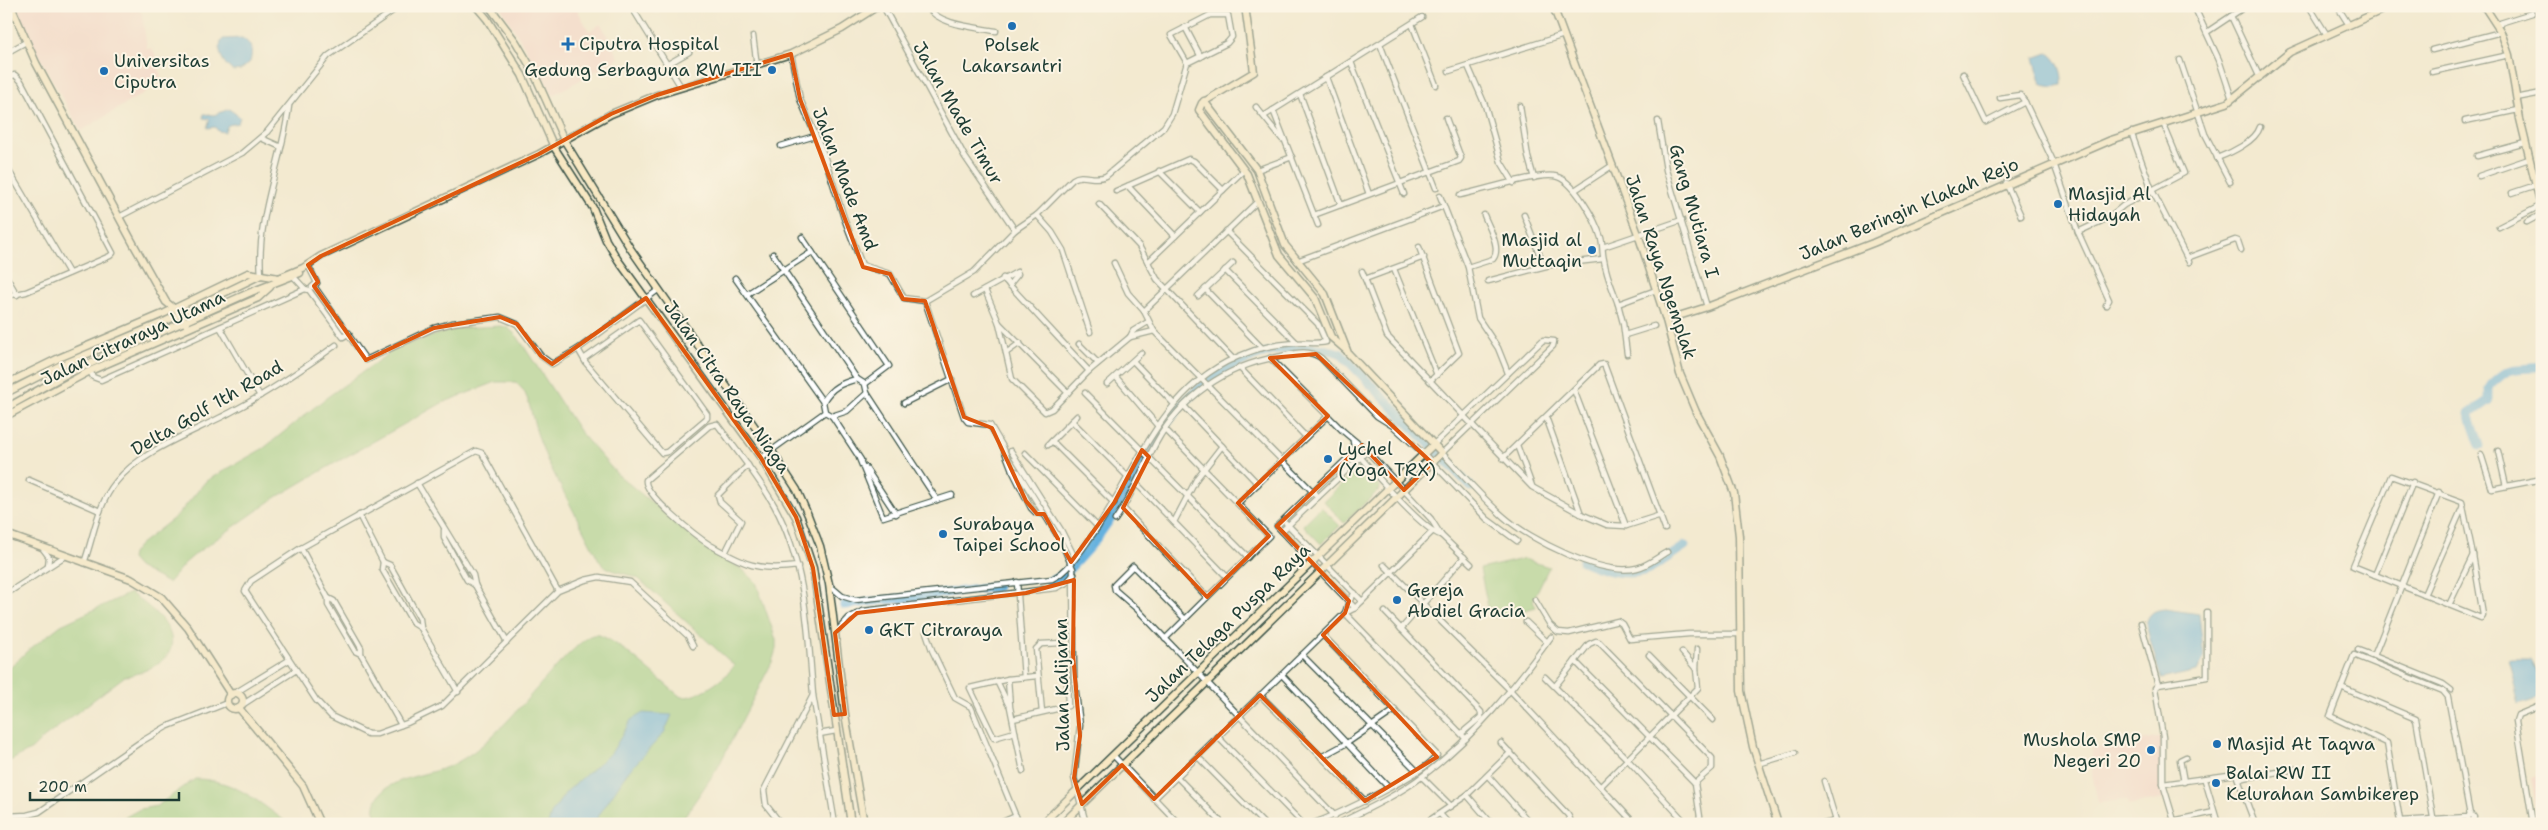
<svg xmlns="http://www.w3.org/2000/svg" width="2548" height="830" viewBox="0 0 2548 830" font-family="'Shantell Sans',sans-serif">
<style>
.built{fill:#f7d1c9}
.green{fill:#94cb7d;stroke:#5a8458}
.water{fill:#65b1de;stroke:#427789}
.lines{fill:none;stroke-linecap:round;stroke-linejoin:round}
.river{stroke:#65b1de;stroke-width:9}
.street-casing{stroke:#3f574b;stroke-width:7}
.secondary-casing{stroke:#3f574b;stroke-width:9}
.street{stroke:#fff;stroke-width:4.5}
.secondary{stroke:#f8e8c3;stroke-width:6}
.marked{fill:none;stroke:#de580e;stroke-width:4;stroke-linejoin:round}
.poi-dot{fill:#1f6fb2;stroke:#fcf5e5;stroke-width:2}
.labels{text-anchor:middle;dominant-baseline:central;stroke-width:4;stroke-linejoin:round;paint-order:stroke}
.poi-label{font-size:18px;fill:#1f3d34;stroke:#fcf5e5;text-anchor:start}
.street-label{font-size:18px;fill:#1f3d34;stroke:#fcf5e5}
</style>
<rect width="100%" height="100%" fill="#fcf5e5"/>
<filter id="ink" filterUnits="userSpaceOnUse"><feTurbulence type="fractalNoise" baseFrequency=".02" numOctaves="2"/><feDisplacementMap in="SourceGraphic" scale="10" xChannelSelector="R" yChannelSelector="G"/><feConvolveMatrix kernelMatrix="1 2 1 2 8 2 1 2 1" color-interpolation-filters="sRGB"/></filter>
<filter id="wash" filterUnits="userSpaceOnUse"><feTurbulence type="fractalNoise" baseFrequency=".0096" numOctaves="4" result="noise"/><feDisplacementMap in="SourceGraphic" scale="20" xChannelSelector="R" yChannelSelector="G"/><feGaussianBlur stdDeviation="1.12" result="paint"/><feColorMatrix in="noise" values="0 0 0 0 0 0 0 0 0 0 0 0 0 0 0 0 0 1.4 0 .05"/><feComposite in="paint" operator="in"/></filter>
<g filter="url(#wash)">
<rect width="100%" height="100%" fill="#f3ead0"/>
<g class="built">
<path d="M16,6h119l7,7 5,36 4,-1 5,8 5,20 -16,10 2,5 -66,40 -52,-93z"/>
<path d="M500,6h75l14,25 12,-7 18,34 -66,37z"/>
<path d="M2162,737l3,62 -37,6 -1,-5 -29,3 -6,-30v-25l23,-2z"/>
<path d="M2542,775v36l-5,1 -6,-35z"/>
</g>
<g class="green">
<path d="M500,326l7,1 10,9 63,96 36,41 81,67 46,30 13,12 20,58v9l-4,13 -55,107 -38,55h-302c-16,-49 51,-45 79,-61 49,-26 87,-91 132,-126 4,-2 7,-3 11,-2 23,8 61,46 82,62 15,2 47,-19 53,-32l-95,-86c-12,-6 -30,-7 -39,-17l-53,-102 -10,-27 -9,-33 -4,-9 -8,-9h-20l-54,21 -114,64 -53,31 -77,54 -13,11 -17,20 -30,-16 -7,-8 1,-5 7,-9 39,-30 28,-34 58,-33 62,-50 69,-49 46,-16 21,-5z"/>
<path d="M1361,466l20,22 -37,35 -20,-22z"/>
<path d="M1321,507l19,19 -19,18 -18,-19z"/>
<path d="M1523,559l26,8 -16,33 3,7 -41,11 -6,-6 -9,-43z"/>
<path d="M130,593c23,15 66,49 24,73 -10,5 -17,9 -29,10l-84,64 -9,9 -26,14v-91l20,-20 35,-27z"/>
<path d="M195,779c40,0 63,23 94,45h-176l27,-15 17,-3z"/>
</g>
<g class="water">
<path d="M242,38c10,6 11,12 8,24l-9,8 -8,1c-10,-7 -18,-22 -10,-32z"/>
<path d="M2048,53c10,6 15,20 14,32l-9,2 -11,-2 -8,-27z"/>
<path d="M229,109l11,8 -2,6 -10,2 -4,7 -6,-1 -3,-4 -8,1 3,-9 -7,-1 1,-4 10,1z"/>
<path d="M2165,609l34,5 5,44 -7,13 -36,8 -15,-54c2,-12 8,-15 19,-16z"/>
<path d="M2508,659h23l11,20v18l-23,8z"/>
<path d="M643,713l29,2 -8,18 -37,40 -34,51h-45l3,-10 15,-22 46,-40 19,-32z"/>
</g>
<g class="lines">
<g class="river">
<path d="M2480,446l-11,-32 20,-14v-13c23,-24 25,-16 53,-20"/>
<path d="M1582,561c17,8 43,16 62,10 14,-5 28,-17 41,-25"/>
<path d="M1050,581c17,-6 25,-18 37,-31 61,-71 68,-158 167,-193 28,-10 58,-13 86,-4l131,134"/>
<path d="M844,605l153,-18"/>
</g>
</g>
</g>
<g filter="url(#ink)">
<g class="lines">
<defs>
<g id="street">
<path d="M631,6l50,81"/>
<path d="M883,6l82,151 50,73"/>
<path d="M927,6c12,20 48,21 69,25"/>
<path d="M2194,6l25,54 13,39"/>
<path d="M2309,6l18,29"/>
<path d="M2337,6l12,19"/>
<path d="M2231,16l29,62"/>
<path d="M1412,24l24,61"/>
<path d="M2497,24l35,-11"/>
<path d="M1185,27l16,30"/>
<path d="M2207,32l39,-26"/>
<path d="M753,36l4,30"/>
<path d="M1380,44l56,144"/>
<path d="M2432,50l69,-18"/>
<path d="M6,53l20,-11"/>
<path d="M791,54l9,45 24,56 20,63 18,47 28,9 14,24 21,3"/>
<path d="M2180,60l25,74 25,48"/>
<path d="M1351,62l53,132"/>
<path d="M668,64l21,-12"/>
<path d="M1468,66l17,39 16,57 13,21"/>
<path d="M1449,71l115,-36"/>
<path d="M2432,72l77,-17"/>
<path d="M1963,74l23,48 39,-20"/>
<path d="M6,77l9,-2 6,6 92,172 -3,3 -84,36 -20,4"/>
<path d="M1326,77l43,117"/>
<path d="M1300,94l41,111"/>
<path d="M2000,98l20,-3 5,7 28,59 25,71 31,68 -3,5"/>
<path d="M2516,98l26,-5"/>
<path d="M1520,106l8,51 6,21"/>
<path d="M1256,107l26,32"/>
<path d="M1273,110l45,115"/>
<path d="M1264,116l158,-99"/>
<path d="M1658,121l8,49 41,137"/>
<path d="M2465,121l53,-11"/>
<path d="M2131,132l21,58 37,72"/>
<path d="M261,138l20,9"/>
<path d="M781,146l34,-10"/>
<path d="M2477,156l48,-13"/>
<path d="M2217,158c14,-5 39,-17 43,-31"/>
<path d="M6,166l63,107"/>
<path d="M1257,170l35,-13"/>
<path d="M1159,171l41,41"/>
<path d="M2479,176l50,-17"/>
<path d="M2006,183l15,33"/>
<path d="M1128,186l47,50"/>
<path d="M1575,190l38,-25"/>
<path d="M1116,191l73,-32 5,2 29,29"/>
<path d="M2512,193l24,-8"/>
<path d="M1460,195c20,-4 77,-22 94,-19 19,2 42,45 47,62 2,7 1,15 3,22 2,15 9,30 14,44l38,-14"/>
<path d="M1440,196l28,71 10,51 20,30 10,25"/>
<path d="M1099,204l40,42 18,33 76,80"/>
<path d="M1037,215l15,17 11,18 27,82"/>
<path d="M1314,215l145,-54 2,-3 -15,-40"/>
<path d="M1524,215l20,51"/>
<path d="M119,217l123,-64 25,-21 61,-76 72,-50"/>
<path d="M2527,222l15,-8"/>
<path d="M2499,227l41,-21"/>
<path d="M2078,232l30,-14 16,-13 60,-32 -21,-50"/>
<path d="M802,237l87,129 -24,18"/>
<path d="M1419,247l40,106 -29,28"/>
<path d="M1603,247l79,-27"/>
<path d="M773,254l84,125 8,5 2,9 70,107"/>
<path d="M2187,258l48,-18 3,1 3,9"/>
<path d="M1297,261l147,-55"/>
<path d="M1148,262l96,-92"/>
<path d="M1114,263l14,30 16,18 10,20 164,166"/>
<path d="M308,265l9,18 -5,4"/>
<path d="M1468,267l25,-8c9,-11 -5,-33 -9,-44"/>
<path d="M1394,269l43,106"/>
<path d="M1225,270l72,73"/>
<path d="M1362,271l25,65 145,151 49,27 26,11 19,1 35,-11"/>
<path d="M261,275c-5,-59 21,-112 28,-169"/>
<path d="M6,276l11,19"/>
<path d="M294,277l11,12 4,1 34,47 6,-4"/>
<path d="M735,278l88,124"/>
<path d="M1003,278l86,93"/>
<path d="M1365,279l59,-22"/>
<path d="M1488,281l62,-16 53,-6"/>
<path d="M314,286l52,74 68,-32 19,-5 47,-6 17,7 24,32 11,8 26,-15 80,-59"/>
<path d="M1205,289l57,59"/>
<path d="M985,290l14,33 69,70"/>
<path d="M747,294l65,-42"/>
<path d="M973,296l44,-24 1,2 -9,11"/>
<path d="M1198,296l35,-33"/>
<path d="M925,301l39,116 4,5 22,3 13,22 9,23 6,2 43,69 12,28 1,108 6,48 -6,53 12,46"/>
<path d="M925,301l49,-29 41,-42 22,-15 36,-36c10,-7 21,3 33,-3l58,-49 8,-13 15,-51 40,-20 5,-6 -4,-22h-18l-39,20 16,28"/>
<path d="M1618,304l5,19 4,31"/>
<path d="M1144,311l114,-110"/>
<path d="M999,323l13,56 33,33 7,-3 37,-38 41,-34 3,-6 15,-9"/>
<path d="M220,327l40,69"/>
<path d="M1625,335l29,-9"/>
<path d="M1130,337l24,-6"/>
<path d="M1079,344l19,19"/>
<path d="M578,349l8,14 76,90 5,-1 40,-34v-4l-68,-94 -54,38"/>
<path d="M1006,353l14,-10"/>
<path d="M1270,358l73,73 24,20 64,68 10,16 30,29"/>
<path d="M1133,361l40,42"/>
<path d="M1239,367l67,70"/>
<path d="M90,371l3,6 8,3 204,-91"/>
<path d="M1116,377l41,48"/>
<path d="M857,379c-15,4 -26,8 -34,23l2,10 7,4 15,-5 20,-18"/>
<path d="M1107,384l34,-31"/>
<path d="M1574,390l52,136"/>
<path d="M1085,393l163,164"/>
<path d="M904,403l48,-24"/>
<path d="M1184,406l74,78"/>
<path d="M832,416l29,44"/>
<path d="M1546,417l35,97"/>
<path d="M1072,421l57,57"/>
<path d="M1052,441l62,62"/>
<path d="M1353,441l2,10c15,17 67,79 86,84"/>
<path d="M1434,444l109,-104 11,1 -1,5 -111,107c20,21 40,45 62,64 25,22 98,60 133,51 10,-2 21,-11 30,-16"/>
<path d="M1048,445l29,-29"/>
<path d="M1517,445l15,41"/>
<path d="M1011,451l50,79 14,28"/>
<path d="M2498,451l8,35"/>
<path d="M1025,453l73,74"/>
<path d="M2481,454l11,35 50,-10"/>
<path d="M761,458l64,-46"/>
<path d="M859,458l24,59 69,-22"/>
<path d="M1503,458l96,-93 5,-1 61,165"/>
<path d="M865,467l31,47"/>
<path d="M1012,470l19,38 5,5 8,1"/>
<path d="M2391,476l71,26 11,53 10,60 -2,3 -128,-52z"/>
<path d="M29,480l71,31"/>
<path d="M417,483l56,92 2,10 32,57"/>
<path d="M1137,484l90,93"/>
<path d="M2439,492l-65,164 69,28 8,6"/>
<path d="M1238,503l90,-87"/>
<path d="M1123,508l84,89"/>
<path d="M359,515l24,47 -1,7 31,54 8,5"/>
<path d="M1115,520c17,-24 27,-51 41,-77 25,-46 70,-77 121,-86 15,-3 31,-9 44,1l56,58 16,10 31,28 63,65 30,22"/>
<path d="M1174,522l23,-44 25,-32"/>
<path d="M1286,523l76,78"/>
<path d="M444,530v8l23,42 8,5"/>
<path d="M1282,531l85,-80"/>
<path d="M301,548l27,50 6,3 27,47v6l40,71"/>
<path d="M43,549l6,8 -1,9"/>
<path d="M725,553l16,-32 -21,-19 -2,-7 30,-30"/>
<path d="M383,562l7,3 30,54 1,9 37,64"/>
<path d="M84,563c10,-27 13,-58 32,-81 26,-33 81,-51 117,-71 36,-19 70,-42 103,-66"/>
<path d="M1384,565l127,126 124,133"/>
<path d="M798,566c-15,2 -31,3 -46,-1 -15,-4 -29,-13 -42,-20 -13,-8 -67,-51 -64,-65l63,-54 8,-2c19,26 41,52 57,81 32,58 34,126 39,190"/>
<path d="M2375,575l38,-93"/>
<path d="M1017,582l7,95"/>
<path d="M829,585l13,11 13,4 197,-21c15,-7 27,-25 36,-38 51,-68 70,-156 159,-188 15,-6 32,-9 48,-10 10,-1 21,1 31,-1l-8,-18 -92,-93"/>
<path d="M558,591l-76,-138 -6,-2 -175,97 -50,33 -6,10 71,109 15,16 37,18h9l30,-11 35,-17 116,-115 27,-11 14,-3 31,5 58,54 5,10"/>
<path d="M6,594l59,-38"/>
<path d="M2424,595l39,-89"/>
<path d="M328,598v7l27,46 6,3"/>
<path d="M1535,600l15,25 8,7 11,1 49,-12 4,3 8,15 59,-5h50"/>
<path d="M2449,605l24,-50"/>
<path d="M1355,608l-78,-82 84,-81"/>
<path d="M1385,612l96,100v5l-19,16"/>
<path d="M1345,613l121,126"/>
<path d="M1345,613l10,-5 78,-77"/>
<path d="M1185,619l-52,-53 -19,19 1,5 22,19 198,207"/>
<path d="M1526,622l21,20"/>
<path d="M2141,623l17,62"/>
<path d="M1401,629l63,-72"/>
<path d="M926,632l6,18 23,48 16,9 48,117"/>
<path d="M835,633l14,-15 14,-7 193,-23 10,-5 8,-9"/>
<path d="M1165,639l104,-103 -104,-107"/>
<path d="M2358,650l16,6"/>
<path d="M1302,655l115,116"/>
<path d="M1649,655l64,65"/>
<path d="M1575,661l120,122"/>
<path d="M1696,669l1,-20"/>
<path d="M1282,675l106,112"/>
<path d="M1545,677l82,82 60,65"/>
<path d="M1008,679l2,28 13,64"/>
<path d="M997,681l11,23"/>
<path d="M1556,685l33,-41 7,-3 3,1 113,116v10l-17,15 5,34 -4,7"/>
<path d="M2341,687l75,32 17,98"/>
<path d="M235,693l54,-33"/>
<path d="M1260,695l105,106"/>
<path d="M242,705l54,-35"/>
<path d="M1013,719l52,-12 3,-1 -2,-57 -4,-6 -21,1 -5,5 6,63"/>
<path d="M1015,732l-21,6 -24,-50 38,-9 29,-3"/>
<path d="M819,734l17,-3"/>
<path d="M1218,737l85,87"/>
<path d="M1501,743l67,72 2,4 -5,5"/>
<path d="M1113,755l66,69"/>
<path d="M1198,757l66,67"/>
<path d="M1321,757l26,-14 48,-33"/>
<path d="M1758,764l37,-11"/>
<path d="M1488,776l43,48"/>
<path d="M1177,777l46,47"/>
<path d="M1422,777l29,29"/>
<path d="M2238,779l57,-10"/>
<path d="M2205,780l13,44"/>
<path d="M1824,781l13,43"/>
<path d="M2184,782l-4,-22 6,-3"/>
<path d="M2163,784l73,-10 19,50"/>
<path d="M1601,786l97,-98 -2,-19 -14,-17"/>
<path d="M1467,795l25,29"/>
<path d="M1154,799l191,-186 4,-12 6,-8"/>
<path d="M1440,814l9,10"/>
<circle cx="2471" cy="818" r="3"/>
<path d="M6,816l21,-1 12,-3 100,-69 27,-16 61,-24"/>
<path d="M2468,817l-68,4 -13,-78 -57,-27 24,-61 89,36 5,6 22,118"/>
<path d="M781,824l-15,-19 -2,-15 49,-95 22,129"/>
<path d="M998,824l18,-8"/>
<path d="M1311,824c22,-7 116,-51 126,-69l-114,-120"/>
<path d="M1337,824c27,-13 63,-30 87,-49 50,-38 90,-87 127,-138"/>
<path d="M1424,824l43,-29 44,-43"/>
<path d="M1823,824l13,-3"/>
<path d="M2159,824l55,-12"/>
<path d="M2175,824l-12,-40v-47l-8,-49 3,-3 49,-8v-65"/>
<path d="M2533,824l-17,-103 2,-6 24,-10"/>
</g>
<g id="secondary">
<path d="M11,6l25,57 98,182 32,57 15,12 7,14"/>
<path d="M476,6l11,13 35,56 32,72 39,61 13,32 12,20 143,198 35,59 17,51 38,256"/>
<path d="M489,6l27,36 17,29 31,69 66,108 141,202 26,40 11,25 12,31 9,38 16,130 19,110"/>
<path d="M1245,6l9,66 -52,31 -3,7 48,64 32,81 36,43 16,39 15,13"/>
<path d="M1553,6l85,228 28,86 14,54 16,38 24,44 14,37 5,43 2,155 12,56 25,77"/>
<path d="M2484,6l17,26 8,23 11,64 22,91"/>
<path d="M1666,320l41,-13 166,-64 238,-103 116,-37 63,-51 101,-46"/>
<path d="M6,384l53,-26 106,-45 83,-40 13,2"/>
<path d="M6,393l55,-28 105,-44 95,-46 18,3 24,-10 18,-12 218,-102 72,-40 46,-19 134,-41 51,-25 36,-23"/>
<path d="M6,408l61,-34 184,-82 49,-19"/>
<path d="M6,416l84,-45 168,-73 12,-11"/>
<path d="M6,534l125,45 30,18 27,31 43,67"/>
<circle cx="235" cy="701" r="8"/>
<path d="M239,708l64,78 17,38"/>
<path d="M1042,824l392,-380"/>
<path d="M1062,824l380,-371 -94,-100 -23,-59 -40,-49 -28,-75 -53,-69"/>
</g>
</defs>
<use href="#street" class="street-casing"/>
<use href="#secondary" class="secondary-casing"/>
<use href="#street" class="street"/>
<use href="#secondary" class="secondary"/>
</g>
</g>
<path d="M0 0H2548V830H0ZM791,54l9,45 63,168 27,7 13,25 22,2 39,116 28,11 34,73 11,13h7l27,48 43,-59 28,-53 7,7 -26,51 84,89 62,-61 -31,-33 90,-87 -58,-58 46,-4 116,109 -28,27 -42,-45 -85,81 72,75 -4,12 -22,22 114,122 -72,44 -105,-106 -106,104 -32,-34 -40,39 -8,-26 6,-42 -7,-82 1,-74 -48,13 -169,20 -22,20 10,81 -11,1 -21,-147 -17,-51 -35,-59 -115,-160 -94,66 -11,-8 -24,-32 -17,-7 -66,11 -68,32 -52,-74 4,-4 -10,-17 13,-9 218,-102 72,-40 46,-19z" fill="#f3ead0" fill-opacity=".55" fill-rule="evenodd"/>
<path class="marked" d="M791,54l9,45 63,168 27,7 13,25 22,2 39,116 28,11 34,73 11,13h7l27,48 43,-59 28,-53 7,7 -26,51 84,89 62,-61 -31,-33 90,-87 -58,-58 46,-4 116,109 -28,27 -42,-45 -85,81 72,75 -4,12 -22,22 114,122 -72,44 -105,-106 -106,104 -32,-34 -40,39 -8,-26 6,-42 -7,-82 1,-74 -48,13 -169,20 -22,20 10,81 -11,1 -21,-147 -17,-51 -35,-59 -115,-160 -94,66 -11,-8 -24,-32 -17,-7 -66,11 -68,32 -52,-74 4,-4 -10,-17 13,-9 218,-102 72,-40 46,-19z"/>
<g class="poi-dot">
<circle cx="1012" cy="26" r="5"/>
<path d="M565.5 36.5h5v5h5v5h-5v5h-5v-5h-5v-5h5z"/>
<circle cx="772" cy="70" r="5"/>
<circle cx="104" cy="71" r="5"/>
<circle cx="2058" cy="204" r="5"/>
<circle cx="1592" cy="250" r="5"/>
<circle cx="1328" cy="459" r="5"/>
<circle cx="943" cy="534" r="5"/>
<circle cx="1397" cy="600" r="5"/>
<circle cx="869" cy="630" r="5"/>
<circle cx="2217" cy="744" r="5"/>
<circle cx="2151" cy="750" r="5"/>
<circle cx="2216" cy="783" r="5"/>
</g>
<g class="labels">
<g class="poi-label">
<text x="579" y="44">Ciputra Hospital</text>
<text x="1012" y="45" text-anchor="middle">Polsek<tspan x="1012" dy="21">Lakarsantri</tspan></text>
<text x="114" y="61">Universitas<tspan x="114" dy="21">Ciputra</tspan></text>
<text x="762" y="70" text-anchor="end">Gedung Serbaguna RW III</text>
<text x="2068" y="194">Masjid Al<tspan x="2068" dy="21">Hidayah</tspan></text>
<text x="1582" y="240" text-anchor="end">Masjid al<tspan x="1582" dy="21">Muttaqin</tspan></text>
<text x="1338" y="449">Lychel<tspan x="1338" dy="21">(Yoga TRX)</tspan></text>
<text x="953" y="524">Surabaya<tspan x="953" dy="21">Taipei School</tspan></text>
<text x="1407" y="590">Gereja<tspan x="1407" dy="21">Abdiel Gracia</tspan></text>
<text x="879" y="630">GKT Citraraya</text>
<text x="2141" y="740" text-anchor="end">Mushola SMP<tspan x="2141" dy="21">Negeri 20</tspan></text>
<text x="2227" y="744">Masjid At Taqwa</text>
<text x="2226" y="773">Balai RW II<tspan x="2226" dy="21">Kelurahan Sambikerep</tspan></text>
</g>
<g class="street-label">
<text transform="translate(958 113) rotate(60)">Jalan Made Timur</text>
<text transform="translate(845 179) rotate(69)">Jalan Made Amd</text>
<text transform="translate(1909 209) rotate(-23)">Jalan Beringin Klakah Rejo</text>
<text transform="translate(1694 211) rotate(74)">Gang Mutiara I</text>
<text transform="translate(1661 267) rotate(72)">Jalan Raya Ngemplak</text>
<text transform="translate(133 338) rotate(-25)">Jalan Citraraya Utama</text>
<text transform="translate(727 387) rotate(55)">Jalan Citra Raya Niaga</text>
<text transform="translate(207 408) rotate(-30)">Delta Golf 1th Road</text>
<text transform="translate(1228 623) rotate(-44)">Jalan Telaga Puspa Raya</text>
<text transform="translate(1062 685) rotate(-91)">Jalan Kalijaran</text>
</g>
</g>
<rect width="2548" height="830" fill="none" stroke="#fcf5e5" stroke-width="25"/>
<path d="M30 792v8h149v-8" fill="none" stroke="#1f3d34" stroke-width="2.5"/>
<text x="38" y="792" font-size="15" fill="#1f3d34" stroke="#fcf5e5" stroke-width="4" paint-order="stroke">200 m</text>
</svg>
